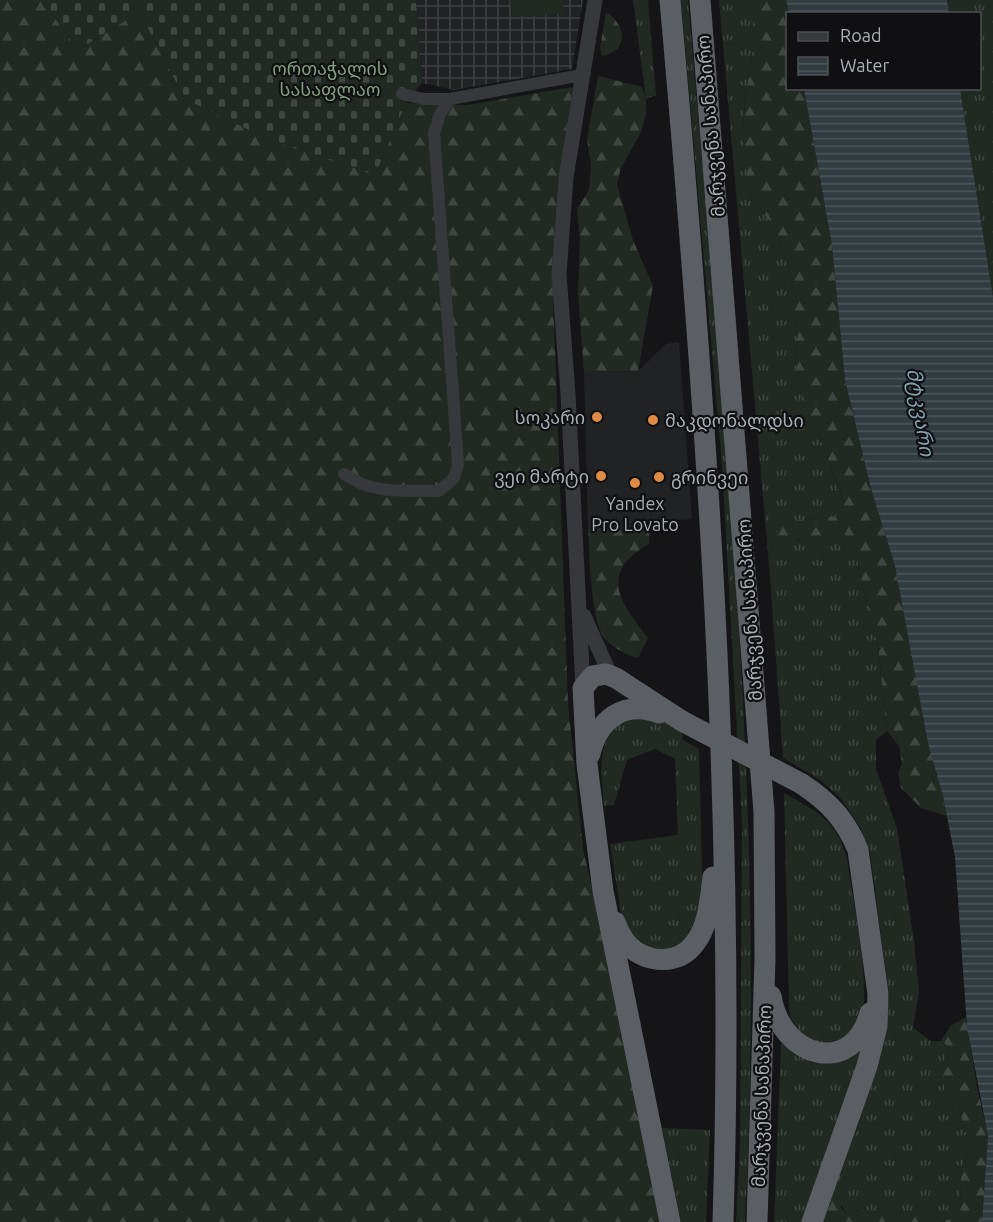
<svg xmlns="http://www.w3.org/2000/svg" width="993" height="1222" viewBox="0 0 993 1222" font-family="Ubuntu,'Noto Sans Georgian',sans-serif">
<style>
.built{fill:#212223}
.industrial{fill:url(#industrial-grid)}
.grass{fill:url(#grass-tufts)}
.forest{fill:url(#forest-firs)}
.cemetery{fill:url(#cemetery-stones)}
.pitch{fill:#222822}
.water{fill:url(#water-rules)}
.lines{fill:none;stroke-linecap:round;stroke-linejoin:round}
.minor{stroke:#37383b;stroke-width:12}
.tertiary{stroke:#37383b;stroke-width:15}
.trunk{stroke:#5b5e63;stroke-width:21}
.trunk-bridge{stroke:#5b5e63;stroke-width:21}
.poi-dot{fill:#de8b46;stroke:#101012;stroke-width:2}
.labels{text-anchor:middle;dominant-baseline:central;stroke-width:4.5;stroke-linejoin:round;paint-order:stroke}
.park-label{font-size:18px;fill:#869e81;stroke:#101012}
.street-label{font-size:18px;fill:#a8afb5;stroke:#101012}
.poi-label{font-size:18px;fill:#a8afb5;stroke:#101012;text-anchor:end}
.water-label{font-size:20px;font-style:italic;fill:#83a2ad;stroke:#101012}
</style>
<defs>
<pattern id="industrial-grid" width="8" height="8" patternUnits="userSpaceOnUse" patternTransform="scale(1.5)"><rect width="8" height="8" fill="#212223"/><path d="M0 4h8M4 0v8" fill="none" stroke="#3e4041"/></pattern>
<pattern id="grass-tufts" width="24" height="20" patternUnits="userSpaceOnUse" patternTransform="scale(1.5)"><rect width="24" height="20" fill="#222822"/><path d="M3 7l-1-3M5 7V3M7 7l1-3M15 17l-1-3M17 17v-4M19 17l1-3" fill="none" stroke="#3f4540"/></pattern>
<pattern id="forest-firs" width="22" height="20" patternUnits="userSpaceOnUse" patternTransform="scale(1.5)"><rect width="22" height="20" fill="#222822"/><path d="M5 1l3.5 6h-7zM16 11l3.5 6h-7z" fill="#3f4540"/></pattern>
<pattern id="cemetery-stones" width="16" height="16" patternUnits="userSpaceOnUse" patternTransform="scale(1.5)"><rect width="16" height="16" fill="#222822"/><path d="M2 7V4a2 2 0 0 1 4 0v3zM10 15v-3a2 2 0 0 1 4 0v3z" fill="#3f4540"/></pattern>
<pattern id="water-rules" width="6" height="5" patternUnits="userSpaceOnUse" patternTransform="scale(1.5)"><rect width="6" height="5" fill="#323c40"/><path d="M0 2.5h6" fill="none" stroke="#4d5659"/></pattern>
</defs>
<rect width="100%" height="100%" fill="#151517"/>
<path class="built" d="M679,342l13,177 -104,10 -4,-157 54,-1 28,-27z"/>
<path class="industrial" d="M416,0h167l-11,69 -118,21 -32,-7z"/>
<g class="grass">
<path d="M633,0h15l8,95 -10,4z"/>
<path d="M681,0h7c35,406 79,814 57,1222h-9l4,-77 2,-323 -20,-357z"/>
<path d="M719,0h34v48l-8,50 -2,35 15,72 17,24 13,35 10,68 -3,27 7,41 12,22 30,81 -4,13 -54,5 11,19 38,-8 10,3 12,19 4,25 17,67 9,85 -11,9v29l21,59 17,113 5,50 -6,37 18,13h10l9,7 -8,18 16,39 12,42 -9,25 -1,43 -16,6 -26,-6 -57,-5 -14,4 -15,-23 52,-162 5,-33 -19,-144 -11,-27 -18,-26 -19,-18 -39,-23 -14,-194z"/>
<path d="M947,0h46v297l-33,-208 20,-1v-74l-31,-1z"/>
<path d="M652,717l30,12 1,11 16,9 4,155 -2,11 -21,38 -37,-2 -20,-26 -13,-81 68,-9 -3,-76 -20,-10 -28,11 -13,45 -10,1c-2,-28 -10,-69 21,-85 7,-4 19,-3 27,-4z"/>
<path d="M784,793c32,18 53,27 63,66 5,37 27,136 12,168 -3,7 -15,13 -21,18l-30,-2 -17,-24 -2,-10z"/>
<path d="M868,1040l-60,182h-34l7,-176 2,-4 11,10z"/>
<path d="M662,1128l48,2 -4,92h-25z"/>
</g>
<g class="forest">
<path d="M0,0h42l36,50 61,-38 46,87 190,75 31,-71 61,2 106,-18 -15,94 -6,87 16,435 15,146 84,373h-667z"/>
<path d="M753,0h33l3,13 -1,75 16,1 28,156 13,135 26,109 24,77 52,250 -26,-8 -20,-20 -3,-16 4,-8 -3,-18 -12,-15 -9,-85 -17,-67 -4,-25 -12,-19c-23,-7 -50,15 -69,-2l10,-12 53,-5 5,-14 -30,-80 -12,-22 -7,-41 3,-27 -10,-68 -13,-35 -17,-24 -10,-22 -5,-50 2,-35 8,-50z"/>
<path d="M606,12c21,13 23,39 -4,44l-2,-8z"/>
<path d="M598,76l44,11 4,12v16l-5,17 -20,36 -4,16 16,56 20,46 -15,85 -54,1 -6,-78 2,-55 -3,-30 12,-19 2,-25 -4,-26z"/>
<path d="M650,523l-1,21c-51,29 -29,58 -1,94l-10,20c-14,-4 -30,-12 -37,-26 -11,-25 -11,-75 -13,-103z"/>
<path d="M966,1017l11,70 11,49 -6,86h-161l11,-31 10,9 -1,8 6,6 14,-4 57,5 26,6 16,-6 1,-43 9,-25 -12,-42 -13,-10 -3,-29 8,-18 -9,-7 9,-15z"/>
</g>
<path class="cemetery" d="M42,0h374l6,83 -16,20 -31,72 -103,-34 -87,-42 -46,-87 -61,38z"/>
<path class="pitch" d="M510,0h53l1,14 -52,3z"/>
<g class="water">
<path d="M786,0h161l2,13h-160z"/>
<path d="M804,89h156l33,208v925h-11l6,-86 -21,-109 -12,-170 -12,-61 -15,-53 -33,-177 -24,-77 -26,-109 -13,-135z"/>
</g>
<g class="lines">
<g class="minor">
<path d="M402,94l22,5h26"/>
<path d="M344,474c29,21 60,16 95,17l15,-13 4,-14 -24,-331 6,-19 10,-15 132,-24"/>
</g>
<g class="tertiary">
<path d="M584,616l26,58"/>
<path d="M583,688l-15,-294 -9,-120 7,-97 29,-177"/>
</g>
<g class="trunk">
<path d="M670,0c36,406 66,814 53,1222"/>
<path d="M700,0l64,812 1,147 -8,263"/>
<path d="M590,754c8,-35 34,-54 69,-41"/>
<path d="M802,784c27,18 44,36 56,66l20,144 -1,32 -10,40 -55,156"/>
<path d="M615,922c3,8 8,18 14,24 19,18 50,19 66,-3 14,-18 15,-44 18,-66"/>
<path d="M771,996c10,63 82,81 99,17"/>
<path d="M670,1222l-67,-331 -16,-127 -4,-76 10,-12 13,-2 10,4 66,43"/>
</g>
<path class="trunk-bridge" d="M682,721l120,63"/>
</g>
<g class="poi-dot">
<circle cx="597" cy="417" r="6"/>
<circle cx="653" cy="420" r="6"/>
<circle cx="601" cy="476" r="6"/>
<circle cx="659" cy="477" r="6"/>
<circle cx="635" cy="483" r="6"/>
</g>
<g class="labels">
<g class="park-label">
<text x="330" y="68">ორთაჭალის<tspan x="330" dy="21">სასაფლაო</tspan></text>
</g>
<g class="street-label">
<text transform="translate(710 126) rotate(-95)">მარჯვენა სანაპირო</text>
<text transform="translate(749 610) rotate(-94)">მარჯვენა სანაპირო</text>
<text transform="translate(761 1096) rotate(-88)">მარჯვენა სანაპირო</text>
</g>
<g class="poi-label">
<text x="585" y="417">სოკარი</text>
<text x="665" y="420" text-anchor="start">მაკდონალდსი</text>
<text x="589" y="476">ვეი მარტი</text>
<text x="671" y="477" text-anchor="start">გრინვეი</text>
<text x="635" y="503" text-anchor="middle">Yandex<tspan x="635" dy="21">Pro Lovato</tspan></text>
</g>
<g class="water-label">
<text transform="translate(921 412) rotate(81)">მტკვარი</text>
</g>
</g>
<rect x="786" y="12" width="195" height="78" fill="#101012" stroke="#4d5053" stroke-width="1.5"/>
<rect x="798" y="32" width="30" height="9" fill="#37383b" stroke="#4d5053" stroke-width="1.5"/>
<text x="840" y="42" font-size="18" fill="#a8afb5">Road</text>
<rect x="798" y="57" width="30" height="18" fill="url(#water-rules)" stroke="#4d5053" stroke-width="1.5"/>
<text x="840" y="72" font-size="18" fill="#a8afb5">Water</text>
</svg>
